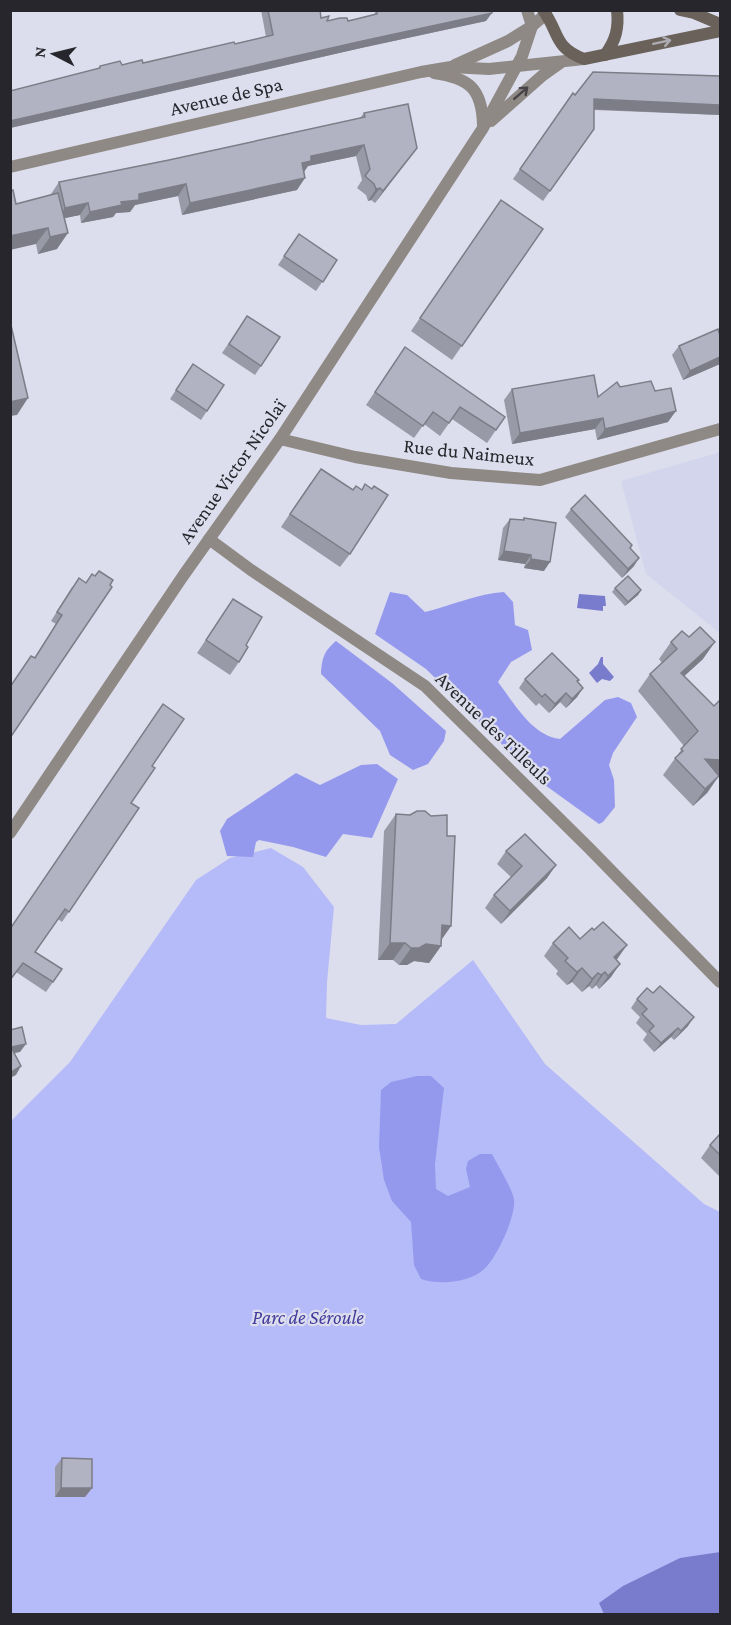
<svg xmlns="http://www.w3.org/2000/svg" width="731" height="1625" viewBox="0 0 731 1625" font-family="'Crimson Pro',serif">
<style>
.built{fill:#d3d5ec}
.green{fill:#b5baf8}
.forest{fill:#9599ed}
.water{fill:#797ccd}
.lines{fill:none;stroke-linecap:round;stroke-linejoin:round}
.minor{stroke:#8f8985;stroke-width:12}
.tertiary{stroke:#8f8985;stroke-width:12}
.secondary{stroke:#69615a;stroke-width:12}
.wall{fill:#999aa7}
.shaded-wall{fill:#7d7d88}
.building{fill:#b2b3c2;stroke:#7d7d88;stroke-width:1.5}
.oneway{stroke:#aeacb2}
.oneway2{stroke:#464447}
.labels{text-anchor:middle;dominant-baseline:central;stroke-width:4.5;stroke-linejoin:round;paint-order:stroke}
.street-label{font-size:20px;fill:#26262c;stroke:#dcdeed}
.park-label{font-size:20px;font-style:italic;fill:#423b9c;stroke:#dcdeed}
</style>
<rect width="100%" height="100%" fill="#dcdeed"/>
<path class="built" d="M720,452v181l-74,-59 -25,-93z"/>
<path class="green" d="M271,848l32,19 31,40 -7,75 -1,36 35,7 35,-1 77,-64 72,104 159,140 16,8v402h-709v-493l59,-59 126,-182 34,-22z"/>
<g class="forest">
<path d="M390,592l17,3 18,17c25,-6 54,-19 79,-20l9,10 2,23 13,5 4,20 -21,12 -13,20c16,21 34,54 62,57l45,-39 13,-3 13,6 6,14 -24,36 -4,12 5,15 1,27 -12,15 -4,2 -61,-44 -112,-111 -51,-35z"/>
<path d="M336,641l56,42 54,48 -2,10 -16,23 -15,6 -23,-15 -10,-24 -59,-57c1,-16 3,-23 15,-33z"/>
<path d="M377,764l21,15 -26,59 -29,-4 -17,23 -33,-10 -34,-7 -3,2 -3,15 -26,-1 -7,-25 7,-12 69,-46 24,12 41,-20z"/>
<path d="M417,1076h14l13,12 -9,76 1,25 12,7 22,-9 -4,-18 2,-8 12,-7h12c5,10 21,36 22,46 2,16 -18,60 -31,70 -15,13 -44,15 -62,9l-7,-14 -3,-43 -19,-21 -8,-21 -5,-33 2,-57 10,-8z"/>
</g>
<g class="water">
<path d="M579,594l26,2 1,10h-3v5l-26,-3z"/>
<path d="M601,657h2v7l11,13 -4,4 -8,-2 -5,4 -8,-10 9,-9z"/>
<path d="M720,1552v62h-116l-5,-11 24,-17 57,-28z"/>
</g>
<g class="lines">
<g class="minor">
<path d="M280,439l75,18 96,16 89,7 180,-51"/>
<path d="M209,539l42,31 174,116 164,162 131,134"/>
</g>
<g class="tertiary">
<path d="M455,65l53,-24 24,-15 -5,-16"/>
<path d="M434,73c35,5 48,15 49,52"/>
<path d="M491,121l52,-46 17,-12"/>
<path d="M10,167l411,-95 30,-5 38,2 95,-10"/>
<path d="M10,833l173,-257 97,-137 203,-311 39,-72 10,-30 14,-12"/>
</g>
<g class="secondary">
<path d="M543,10c17,23 10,37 41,49l136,-28"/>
<path d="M680,10l14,3 26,11"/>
<path d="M605,55c11,-15 14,-27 12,-45"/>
</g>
</g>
<g class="wall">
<path d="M261,10h59l1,8 6,3h21l26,-7 3,-4 109,11 -125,27 -351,80v-37l88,-22 2,-3 43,-3 123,-26z"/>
<path d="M573,93l2,2 145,20 -126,-5v19l-51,72 -30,-22z"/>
<path d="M364,113l53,35 -42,55 -4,-3 -3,1 -2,-6 -9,-7 5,-8 -6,-24 -48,10 -4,6 -7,18 -115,25 -4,-19 -43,9 -5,7 -14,1 -3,4 -32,6 -1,-8 -16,3 -7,31 -19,5 -2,-10 -20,-40 35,-9v-1l8,-12 110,-22 191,-42z"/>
<path d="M501,200l42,29 -91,131 -41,-29z"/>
<path d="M299,234l38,26 -21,31 -38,-26z"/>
<path d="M241,325l20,41 -6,9 -33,-22z"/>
<path d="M720,335v29l-37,16 -11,-25 7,-9z"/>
<path d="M396,360l109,57 -18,26 -35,-24 -12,17 -16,-12 -10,14 -48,-33z"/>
<path d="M193,364l31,21 -23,35 -31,-21z"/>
<path d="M620,387l35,4 13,31 -71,18 -2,-11 -83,15 -8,-44 8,-11 86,8z"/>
<path d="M311,482l39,72 -10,13 -59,-40z"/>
<path d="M571,509l59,39 4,18 -12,12 -57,-61z"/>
<path d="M524,518l20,53 -20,-3 1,-4 -27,-4 5,-32 7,-9 12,1z"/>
<path d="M92,574l3,2 18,4 -79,78 22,-34 -5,-3 21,-34 14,-4z"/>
<path d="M615,588l26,2 -3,5 -13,11 -13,-14z"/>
<path d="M233,599l13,46 -7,17 -9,13 -33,-22z"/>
<path d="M671,642l32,17 -19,17 30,30 4,71 -11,16 -14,13 -30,-31 21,-29 -46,-55 12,-17 12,-11 -3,-4z"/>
<path d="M525,679l53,3 5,6 -6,9 -11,11 -6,-6 -11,11 -10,-10 -3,3 -17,-18z"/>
<path d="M152,766l-21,37 8,5 -77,114 -4,-3 -23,33 27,17 -16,23 -30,-20z"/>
<path d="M396,814l51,22 4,90 -9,13 -1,7 -12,17 -15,-2 -7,4h-8l-6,-5h-15l6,-129z"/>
<path d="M506,851l50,14 -9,13 -46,46 -16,-16 9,-13 17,-18 -14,-13z"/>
<path d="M580,939l38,19 -1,1 -6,18 -12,12 -3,-4 -4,4 -3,-3 -7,6 -10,-10 -5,3 -11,-11 2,-3 -14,-15 9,-13z"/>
<path d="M637,999l51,27 -14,14 -3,-3 -17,15 -11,-12 4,-6 -11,-11 4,-6 -9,-9z"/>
<path d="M720,1134v43l-19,-19 9,-13z"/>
<path d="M62,1458l30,30 -7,9h-30v-30z"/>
</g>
<g class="shaded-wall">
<path d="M492,13l-6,8 -125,27 -351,80v-7l357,-81z"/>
<path d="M594,99l126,6v10l-133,-6z"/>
<path d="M364,145l-8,11 -48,10 -5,7 -1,-10 9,-7z"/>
<path d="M417,148l-9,12 -33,43 8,-12z"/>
<path d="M305,178l-8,12 -115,25 8,-12z"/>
<path d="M186,184l-8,12 -43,9 -5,7 -14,1 -3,4 -32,6 9,-11 31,-10 18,-8z"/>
<path d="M380,188l-9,12 -3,1 8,-12z"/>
<path d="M88,203l-8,12 -24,5 9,-12z"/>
<path d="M48,228l-12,16 -26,6v-14z"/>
<path d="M68,233l-11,16 -19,5 12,-17z"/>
<path d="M720,357v7l-37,16 7,-9z"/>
<path d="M28,398l-11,17 -7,1v-14z"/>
<path d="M676,411l-8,11 -71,18 8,-11z"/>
<path d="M603,418l-8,11 -83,15 8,-11z"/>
<path d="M504,551l27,4 -6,9 -27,-4z"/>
<path d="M639,558l-5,8 -12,12 6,-9z"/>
<path d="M531,559l19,3 -6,9 -20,-3z"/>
<path d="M641,590l-3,5 -13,11 3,-4z"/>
<path d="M715,642l-12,17 -34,31 12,-17z"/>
<path d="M583,688l-6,9 -11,11 6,-9z"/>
<path d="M566,693l-6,9 -11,11 6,-9z"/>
<path d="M705,759l15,1v17h-2l-11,16 -14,13 12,-17z"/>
<path d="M556,865l-9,13 -46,46 9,-13z"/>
<path d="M442,925l9,1 -12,17z"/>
<path d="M390,943h15l-12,17h-15z"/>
<path d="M426,944l15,2 -12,17 -15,-2 -7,4h-8l12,-17z"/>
<path d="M627,945l-9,13 -13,12 9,-13z"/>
<path d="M620,964l-9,13 -12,12 9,-13z"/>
<path d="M582,968l-10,14 -5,3 10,-13z"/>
<path d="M605,972l-9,13 -4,4 9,-14z"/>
<path d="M598,973l-9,13 -7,6 10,-13z"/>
<path d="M694,1017l-6,9 -14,14 7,-9z"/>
<path d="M678,1028l-7,9 -17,15 7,-9z"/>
<path d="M26,1044l-6,8 -10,2 1,-7z"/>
<path d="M21,1066l-5,9 -6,3v-5z"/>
<path d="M61,1488h31l-7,9h-30z"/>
</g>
<g class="building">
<path d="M268,10h52l1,8 8,-2 -2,5 13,-3h7l1,3 29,-7v-4h115v3l-125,27 -357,81v-30l90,-23v-2l20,-5 2,4 20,-5 1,3 91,-21 1,2 38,-9z"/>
<path d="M593,72l127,4v29l-126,-6v30l-44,62 -30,-22 53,-76 2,2z"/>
<path d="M408,104l9,44 -34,43 -3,-3 -4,1 -2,-5 -9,-8 5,-7 -6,-24 -53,11v5l-9,2 3,15 -115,25 -4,-19 -47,10v6l-18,2 1,3 -32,7 -2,-9 -23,5 -6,-26 110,-22 196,-43 -1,-4z"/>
<path d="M13,190l3,14 42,-11 10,40 -18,4 -2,-9 -38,8v-45z"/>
<path d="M501,200l42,29 -81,117 -42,-28z"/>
<path d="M299,234l38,26 -14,22 -39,-26z"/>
<path d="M247,316l33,21 -19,29 -32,-22z"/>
<path d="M10,321l18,77 -18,4z"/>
<path d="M718,329l2,6v22l-30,14 -11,-25z"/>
<path d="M405,347l100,70 -9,13 -36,-23 -11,16 -16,-11 -10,14 -48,-34z"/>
<path d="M193,364l31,21 -17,26 -31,-21z"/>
<path d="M594,375l4,22 19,-15 3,5 31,-6 4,10 16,-3 5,23 -71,18 -2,-11 -83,15 -8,-44z"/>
<path d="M321,469l32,21 3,-4 6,4 3,-6 7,5 2,-3 14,9 -38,59 -60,-40z"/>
<path d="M585,495l47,50 -2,3 9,10 -11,11 -57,-60z"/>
<path d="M524,518l32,5 -6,39 -19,-3v-4l-27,-4 6,-32 14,1z"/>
<path d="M99,571l14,9 -3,5 2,2 -102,151v-51l21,-31 4,2 27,-43 -5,-3 22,-34 7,5 6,-9 3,2z"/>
<path d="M628,576l13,14 -13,12 -13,-14z"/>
<path d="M233,599l29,18 -16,28 2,2 -9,15 -33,-22z"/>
<path d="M700,627l15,15 -34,31 33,33 6,-6v60l-15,-1 14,17 -14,13 -30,-31 8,-7 -2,-2 17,-18 -48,-57 27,-25 -6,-7 11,-11 7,6z"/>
<path d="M552,653l27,27 -2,1 6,7 -11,11 -6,-6 -11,11 -10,-10 -3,3 -17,-18z"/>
<path d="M163,704l21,15 -32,47 3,2 -24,35 8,5 -70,104 -4,-3 -30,43 27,17 -9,13 -30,-19 -13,17v-51z"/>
<path d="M417,811h8l6,5 16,-1v21h8l-4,90 -9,-1 -1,21 -15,-2 -7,4h-8l-6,-5h-15l6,-129 14,1z"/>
<path d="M525,834l31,31 -46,46 -16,-16 28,-29 -16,-15z"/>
<path d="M603,922l24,23 -13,12 6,7 -12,12 -3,-4 -4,3 -3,-2 -6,6 -10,-11 -5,4 -12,-11 3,-3 -15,-15 16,-16 11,12 12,-11 2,2z"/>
<path d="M660,986l34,31 -13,14 -3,-3 -17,15 -12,-12 5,-5 -12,-12 5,-5 -10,-10 10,-11 6,5z"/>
<path d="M22,1027l4,17 -15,3 10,19 -11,7v-43z"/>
<path d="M720,1134v21l-10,-10z"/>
<path d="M62,1458l30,1v29h-31z"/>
</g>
<defs><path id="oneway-shaft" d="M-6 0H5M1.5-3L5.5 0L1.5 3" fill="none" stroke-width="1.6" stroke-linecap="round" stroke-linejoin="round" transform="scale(1.5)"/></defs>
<use class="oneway" href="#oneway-shaft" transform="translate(662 42) rotate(-12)"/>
<use class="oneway2" href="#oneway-shaft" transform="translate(521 93) rotate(-41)"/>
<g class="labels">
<g class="street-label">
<text transform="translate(226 96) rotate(-13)">Avenue de Spa</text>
<text transform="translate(469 452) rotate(6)">Rue du Naimeux</text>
<text transform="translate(232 471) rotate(-55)">Avenue Victor Nicolaï</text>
<text transform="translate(494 728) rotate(44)">Avenue des Tilleuls</text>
</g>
<g class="park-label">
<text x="308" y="1317">Parc de Séroule</text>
</g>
</g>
<rect width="731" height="1625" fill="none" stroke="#26262c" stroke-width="24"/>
<g transform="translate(54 54) rotate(277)" stroke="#dcdeed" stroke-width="4.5" paint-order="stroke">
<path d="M0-4.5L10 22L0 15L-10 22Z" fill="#26262c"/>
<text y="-9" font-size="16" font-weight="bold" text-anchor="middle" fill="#26262c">N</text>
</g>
</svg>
